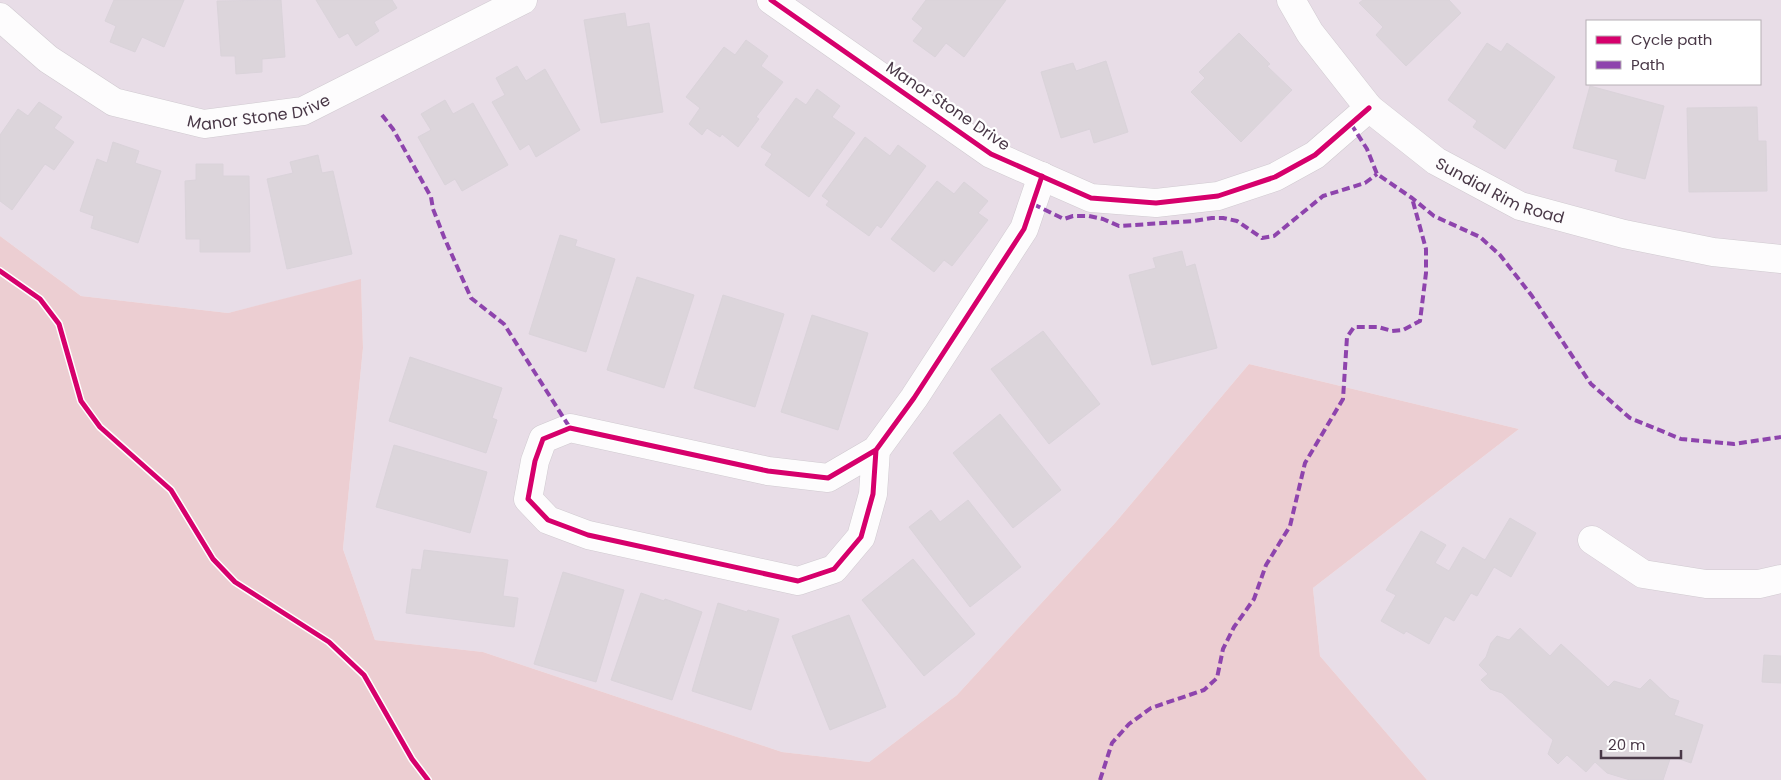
<svg xmlns="http://www.w3.org/2000/svg" width="1781" height="780" viewBox="0 0 1781 780" font-family="Poppins,sans-serif">
<style>
.residential{fill:#e8dde7;fill-rule:evenodd}
.green{fill:#ecced2}
.building{fill:#dcd5db;stroke:#dad3da}
.lines{fill:none;stroke-linecap:round;stroke-linejoin:round}
.minor-casing{stroke:#d0cad0;stroke-width:29}
.minor{stroke:#fdfcfd;stroke-width:28}
.quiet{stroke:#8e44ad;stroke-width:4;stroke-dasharray:8 4;stroke-linecap:butt}
.cycleway-casing{stroke:#fff;stroke-width:8}
.cycleway{stroke:#d6006c;stroke-width:5}
.labels{text-anchor:middle;dominant-baseline:central;stroke-width:4.5;stroke-linejoin:round;paint-order:stroke}
.street-label{font-size:16px;fill:#493847;stroke:#fff}
</style>
<rect width="100%" height="100%" fill="#f2edf2"/>
<path class="residential" d="M0,0h1781v780h-354l-107,-124 -7,-68 206,-159 -270,-65 -134,159 -158,172 -88,67 -87,-10 -299,-100 -108,-12 -32,-91 20,-201 -2,-68 -133,33 -147,-17 -81,-60zM1587,21h173v63h-173z"/>
<path class="green" d="M0,236l81,60 147,17 133,-34 2,69 -20,201 32,91 108,12 299,100 87,10 88,-67 158,-172 134,-159 270,65 -206,159 7,68 107,124h-1427z"/>
<g class="building">
<path d="M114,0h70l-20,47 -22,-10 -7,15 -25,-10 6,-16 -11,-5z"/>
<path d="M281,0l4,57 -23,2v13l-26,2 -1,-18h-14l-4,-55z"/>
<path d="M316,0h76l5,8 -23,14 5,9 -23,15 -8,-13 -9,5z"/>
<path d="M926,0h80l-42,57 -18,-14 -11,14 -22,-16 10,-13 -11,-9z"/>
<path d="M1363,0h86l12,13 -55,53 -30,-31 7,-8 -24,-24z"/>
<path d="M625,13l2,14 22,-4 14,89 -62,11 -17,-103z"/>
<path d="M1239,33l31,31 -3,2 25,24 -51,52 -50,-50 14,-14 -6,-6z"/>
<path d="M746,40l22,16 -7,10 22,16 -27,35 3,2 -21,28 -16,-13 -2,3 -13,-9 -5,7 -13,-11 11,-16 -14,-11 38,-50 11,8z"/>
<path d="M1487,43l14,9 6,-9 48,34 -50,72 -32,-22 4,-6 -29,-21z"/>
<path d="M1106,61l22,71 -34,11 -4,-14 -29,9 -20,-66 32,-9 3,8z"/>
<path d="M517,66l9,15 19,-12 35,61 -44,27 -7,-13 -9,6 -28,-48 13,-7 -9,-17z"/>
<path d="M1590,86l74,20 -19,73 -30,-8 3,-11 -45,-12z"/>
<path d="M817,89l23,17 -8,11 23,16 -46,64 -44,-32 7,-11 -11,-7 35,-49 10,7z"/>
<path d="M445,100l8,14 20,-11 35,62 -46,26 -7,-12 -10,6 -27,-48 13,-7 -10,-16z"/>
<path d="M39,102l23,15 -8,11 20,14 -20,28 -9,-6 -33,46 -12,-9v-66l18,-26 10,7z"/>
<path d="M1757,107l1,34h8l1,50 -78,1 -2,-84z"/>
<path d="M865,137l25,19 8,-11 28,21 -45,62 -4,-3 -8,11 -43,-31 3,-4 -7,-5z"/>
<path d="M113,142l26,9 -4,12 26,8 -23,72 -47,-15 3,-12 -14,-5 17,-52 10,4z"/>
<path d="M318,155l4,18 11,-2 19,83 -65,15 -20,-90 26,-6 -3,-11z"/>
<path d="M196,164h27v12h26l1,76h-50v-13h-14l-1,-58 11,-1z"/>
<path d="M937,181l17,13 10,-12 24,19 -10,12 10,7 -36,46 -8,-6 -10,12 -43,-33z"/>
<path d="M560,235l17,5 -2,6 40,13 -29,93 -57,-18z"/>
<path d="M1182,251l4,16 9,-3 22,84 -65,17 -23,-90 27,-7 -3,-10z"/>
<path d="M637,277l57,18 -30,93 -57,-18z"/>
<path d="M723,295l61,19 -29,93 -61,-19z"/>
<path d="M812,315l56,18 -30,97 -57,-18z"/>
<path d="M1043,331l57,73 -51,40 -58,-75z"/>
<path d="M410,357l92,31 -10,30 5,2 -11,33 -97,-32z"/>
<path d="M1000,414l61,76 -48,38 -60,-75z"/>
<path d="M394,445l93,27 -17,61 -94,-26z"/>
<path d="M968,500l53,67 -51,40 -61,-80 22,-17 9,12z"/>
<path d="M1510,518l26,15 -25,44 -17,-10 -17,29 -6,-3 -17,28 -9,-5 -16,28 -23,-13 -2,3 -23,-13 15,-26 -10,-5 35,-59 25,14 -11,18 14,8 14,-24 22,13z"/>
<path d="M424,550l84,10 -5,36 15,2 -4,29 -108,-14 6,-44 9,1z"/>
<path d="M913,559l62,75 -51,42 -62,-76z"/>
<path d="M563,572l61,18 -28,92 -62,-18z"/>
<path d="M641,593l23,8 1,-2 37,13 -30,88 -61,-20z"/>
<path d="M718,603l29,9 1,-2 31,9 -28,91 -59,-19z"/>
<path d="M849,615l37,92 -56,23 -38,-94z"/>
<path d="M1520,628l30,28 11,-12 47,43 6,-6 26,8 10,-10 20,19 9,3 -5,14 29,10 -12,38 -20,-7 -8,24h-33l-23,-7 -12,-11 -9,10 -19,-17 -9,9 -10,-10 5,-14 -51,-47 -12,-4 -9,-9 7,-6 -9,-9 7,-8 5,-14 6,-7 12,4z"/>
<path d="M1764,655l17,1v27l-19,-1z"/>
</g>
<g class="lines">
<defs>
<g id="minor">
<path d="M771,0l220,154 100,44 65,5 62,-7 57,-19 40,-22 54,-47"/>
<path id="s1" d="M1291,0l19,33 59,75 67,53 84,45 104,28 89,18 68,7"/>
<path id="s2" d="M0,17l48,42 66,43 90,22 99,-13 220,-111"/>
<path d="M876,450l-3,44 -12,43 -27,32 -36,12 -210,-46 -40,-15 -20,-21 7,-38 8,-22 27,-11 198,43 60,7 48,-28 38,-52 110,-169 18,-53"/>
<path d="M1592,540l51,34 63,10h53l22,-5"/>
</g>
</defs>
<use href="#minor" class="minor-casing"/>
<use href="#minor" class="minor"/>
<g class="quiet">
<path d="M382,115l11,14 38,68 2,12 11,28 27,61 33,26 66,104"/>
<path d="M1351,124l16,25 10,25 35,24 22,18 46,21 20,18 32,41 59,88 39,34 51,21 53,5 47,-7"/>
<path d="M1033,204l31,15 9,-3h16l14,3 16,7 75,-5 18,-3h11l14,3 25,17 12,-2 49,-40 42,-13 12,-9"/>
<path d="M1100,780l12,-37 17,-19 22,-16 53,-18 13,-12 6,-29 11,-22 20,-28 12,-34 24,-39 15,-63 38,-64 4,-62 7,-10h24l14,4 11,-1 17,-9 6,-48v-24l-14,-51"/>
</g>
<defs>
<g id="cycleway">
<path d="M771,0l220,154 100,44 65,5 62,-7 57,-19 40,-22 54,-47"/>
<path d="M0,271l40,28 19,25 22,77 19,26 71,63 42,69 22,23 94,60 35,33 48,84 16,21"/>
<path d="M876,450l-3,44 -12,43 -27,32 -36,12 -210,-46 -40,-15 -20,-21 7,-38 8,-22 27,-11 198,43 60,7 48,-28 38,-52 110,-169 18,-53"/>
</g>
</defs>
<use href="#cycleway" class="cycleway-casing"/>
<use href="#cycleway" class="cycleway"/>
</g>
<g class="labels">
<g class="street-label">
<text transform="translate(948 106) rotate(34)">Manor Stone Drive</text>
<text stroke="none"><textPath href="#s2" startOffset="291">Manor Stone Drive</textPath></text>
<text stroke="none"><textPath href="#s1" startOffset="290">Sundial Rim Road</textPath></text>
</g>
</g>
<rect x="1586" y="20" width="175" height="65" fill="#ffffff" stroke="#b6afb5"/>
<rect x="1596" y="36" width="25" height="8" fill="#d6006c" stroke="#b6afb5"/>
<text x="1631" y="45" font-size="15" fill="#493847">Cycle path</text>
<rect x="1596" y="61" width="25" height="8" fill="#8e44ad" stroke="#b6afb5"/>
<text x="1631" y="70" font-size="15" fill="#493847">Path</text>
<path d="M1601 750v8h80v-8" fill="none" stroke="#493847" stroke-width="2.5"/>
<text x="1608" y="750" font-size="15" fill="#493847" stroke="#ffffff" stroke-width="4" paint-order="stroke">20 m</text>
</svg>
